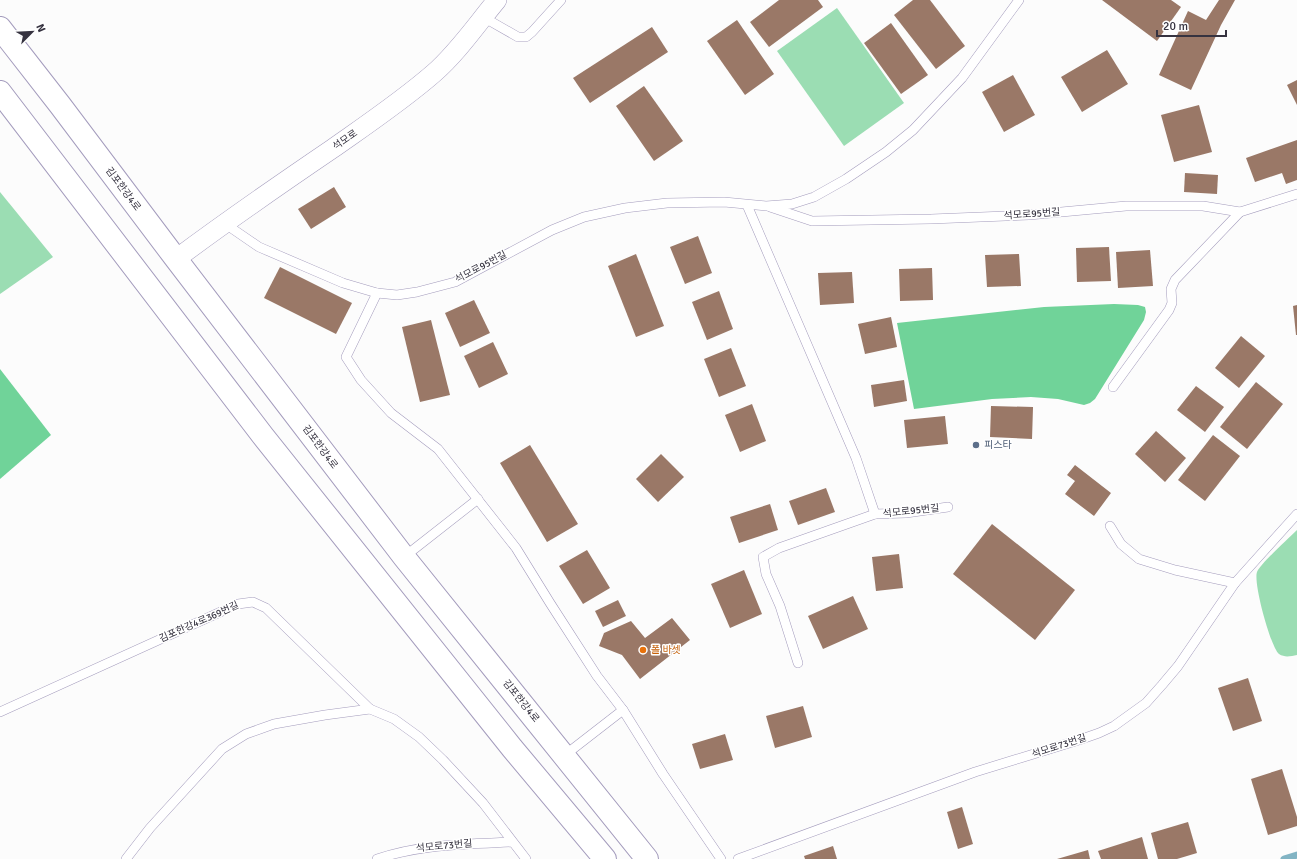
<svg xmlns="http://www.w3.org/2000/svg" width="1297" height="859" viewBox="0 0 1297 859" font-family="Signika,'Noto Sans KR',sans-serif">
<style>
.green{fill:#9bddb3}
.forest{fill:#70d399}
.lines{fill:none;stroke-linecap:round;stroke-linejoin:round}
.stream{stroke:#82b4c4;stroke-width:7}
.building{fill:#9a7867}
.lane-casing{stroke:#a49cbd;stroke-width:10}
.street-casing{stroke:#a49cbd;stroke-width:20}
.secondary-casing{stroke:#a49cbd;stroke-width:24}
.lane{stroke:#fff;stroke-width:9}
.street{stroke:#fff;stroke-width:19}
.secondary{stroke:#fff;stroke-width:22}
.service-dot{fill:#5c6f8a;stroke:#fff;stroke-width:1.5}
.food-dot{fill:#e8710a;stroke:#fff;stroke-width:1.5}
.labels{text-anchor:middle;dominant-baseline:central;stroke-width:3;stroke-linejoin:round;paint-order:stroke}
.street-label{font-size:10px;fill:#363340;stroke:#fff}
.service-label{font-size:10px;fill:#4e5e75;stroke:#fff;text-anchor:start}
.food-label{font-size:10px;fill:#c56008;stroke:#fff;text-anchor:start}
</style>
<rect width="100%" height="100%" fill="#fcfcfc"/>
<g class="green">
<path d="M837,8l67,95 -60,43 -67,-95z"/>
<path d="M0,192l53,65 -53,37z"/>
<path d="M1297,530v125c-6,1 -12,3 -18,-1 -8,-6 -26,-71 -22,-82 4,-9 31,-33 40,-42z"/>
</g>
<g class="forest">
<path d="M1114,304l24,1 7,2 1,5 -2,8 -49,79 -5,4 -6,2 -26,-6 -27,-2 -39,2 -78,10 -17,-86 147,-16z"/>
<path d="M0,369l51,66 -51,44z"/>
</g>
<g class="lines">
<path class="stream" d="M1284,859l13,-4"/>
</g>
<g class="building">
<path d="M779,0h39l5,7 -54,40 -19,-25z"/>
<path d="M913,0h17l35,46 -29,23 -42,-54z"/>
<path d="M1102,0h69l10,7 -24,34z"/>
<path d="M1219,0h16l-14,25 -30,65 -32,-15 29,-64 18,9z"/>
<path d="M737,20l37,54 -29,21 -38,-54z"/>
<path d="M891,23l37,52 -27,19 -37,-51z"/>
<path d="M652,27l16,25 -78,51 -17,-25z"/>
<path d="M1107,50l21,34 -46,28 -21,-35z"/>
<path d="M1013,75l22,40 -31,17 -22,-40z"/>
<path d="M1297,80v25l-10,-20z"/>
<path d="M644,86l39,55 -29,20 -38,-55z"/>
<path d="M1199,105l13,47 -38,10 -13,-47z"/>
<path d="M1297,140v40l-11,4 -4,-11 -27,9 -9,-24z"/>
<path d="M1185,173l33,2 -1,19 -33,-2z"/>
<path d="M334,187l12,20 -35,22 -13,-20z"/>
<path d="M698,236l14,37 -27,11 -15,-37z"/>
<path d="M1109,247l2,34 -34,1 -1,-34z"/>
<path d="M1150,250l3,36 -35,2 -2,-36z"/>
<path d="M636,254l28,72 -28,11 -28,-71z"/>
<path d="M1019,254l2,32 -34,1 -2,-32z"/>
<path d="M280,267l72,36 -16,31 -72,-36z"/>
<path d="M932,268l1,32 -33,1 -1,-32z"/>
<path d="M852,272l2,31 -34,2 -2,-32z"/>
<path d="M719,291l14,38 -26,11 -15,-38z"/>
<path d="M474,300l16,33 -30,14 -15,-34z"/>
<path d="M1297,305v30h-1l-3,-29z"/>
<path d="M891,317l6,30 -32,7 -7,-30z"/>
<path d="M431,320l19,75 -30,7 -18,-75z"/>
<path d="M1241,336l24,20 -26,32 -24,-20z"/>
<path d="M493,342l15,32 -29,14 -15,-32z"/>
<path d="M731,348l15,38 -27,11 -15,-38z"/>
<path d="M904,380l3,21 -33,6 -3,-22z"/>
<path d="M1256,382l27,22 -36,45 -27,-22z"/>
<path d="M1196,386l28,21 -19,25 -28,-22z"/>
<path d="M752,404l14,37 -26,11 -15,-37z"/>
<path d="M991,406l42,1 -1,32 -42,-2z"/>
<path d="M945,416l3,28 -41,4 -3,-28z"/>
<path d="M1156,431l30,27 -21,24 -30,-28z"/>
<path d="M1213,435l27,21 -35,45 -27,-21z"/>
<path d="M530,445l48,79 -31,18 -47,-79z"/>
<path d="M661,454l23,23 -26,25 -22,-23z"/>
<path d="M1075,465l36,28 -17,23 -29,-22 10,-13 -8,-6z"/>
<path d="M826,488l9,24 -37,13 -9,-24z"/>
<path d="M770,504l8,26 -39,13 -9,-26z"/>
<path d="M992,524l83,66 -40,50 -82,-66z"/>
<path d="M587,550l23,38 -27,16 -24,-38z"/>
<path d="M899,554l4,34 -27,3 -4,-34z"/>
<path d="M744,570l18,44 -32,14 -19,-44z"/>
<path d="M853,596l15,33 -45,20 -15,-33z"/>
<path d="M618,600l8,16 -23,11 -8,-16z"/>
<path d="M672,618l18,22 -50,39 -18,-24 -23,-9 5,-13 27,-12 14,17z"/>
<path d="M1248,678l14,43 -29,10 -15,-43z"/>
<path d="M803,706l9,31 -37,11 -9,-32z"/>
<path d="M725,734l8,26 -33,9 -8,-25z"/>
<path d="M1282,769l15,48v9l-29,9 -17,-56z"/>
<path d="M962,807l11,37 -15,5 -11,-37z"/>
<path d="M1188,822l9,31 -20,6h-19l-7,-26z"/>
<path d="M1142,837l6,22h-47l-3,-8z"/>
<path d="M833,846l4,13h-32l-1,-3z"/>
<path d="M1088,850l2,9h-33z"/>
</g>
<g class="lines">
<defs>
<g id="lane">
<path d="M483,17l35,20h8l6,-5 29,-32"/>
<path d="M747,205l109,253 19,56 31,-1 42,-6"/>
<path d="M770,207l42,14 119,-2 98,-4 97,-9h77l37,6 57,-18"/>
<path d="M224,223l35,24 84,36 34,10 20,2 20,-3 38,-10 97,-52 32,-13 41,-9 42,-5 57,-1 42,4 26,-2 22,-7 32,-18 40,-27 27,-22 49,-52 57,-78"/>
<path d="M377,293l-31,64 15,23 30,33 47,36 78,99 34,55 47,73 26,34 40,64 58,85"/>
<path d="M1113,387l56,-77 3,-7 -1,-14 4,-9 65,-68"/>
<path d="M1110,526l11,18 18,15 36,11 60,13"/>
<path d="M404,557l74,-58"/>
<path d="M798,663l-18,-57 -14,-32 -3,-17 16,-9 96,-34"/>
<path d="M0,712l238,-108 15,-2 13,6 104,101"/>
<path d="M565,755l58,-45"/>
<path d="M126,859l24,-31 72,-79 24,-15 28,-10 51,-9 45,-6 24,10 25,18 24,23 40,43 43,56"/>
<path d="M377,859c44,-15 89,-15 135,-17"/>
<path d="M738,859l237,-87 104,-32 20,-7 15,-7 32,-23 16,-18 16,-19 57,-83 62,-69"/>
</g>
<path id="street" d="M176,259c51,-38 103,-74 156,-110 34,-24 70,-48 102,-76 24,-21 43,-49 63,-73"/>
<g id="secondary">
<path d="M0,28l60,77 116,154 228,298 243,302"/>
<path d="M0,92l263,344 249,312 93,111"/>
</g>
</defs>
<use href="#lane" class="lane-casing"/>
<use href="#street" class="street-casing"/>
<use href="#secondary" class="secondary-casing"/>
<use href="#lane" class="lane"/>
<use href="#street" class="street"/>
<use href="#secondary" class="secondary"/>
</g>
<circle class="service-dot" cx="976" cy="445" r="4"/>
<circle class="food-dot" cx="643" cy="650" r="4"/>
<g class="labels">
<g class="street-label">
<text transform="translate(345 140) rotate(-35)">석모로</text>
<text transform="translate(123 189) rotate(53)">김포한강4로</text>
<text transform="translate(1032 214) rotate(-4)">석모로95번길</text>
<text transform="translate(481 267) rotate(-28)">석모로95번길</text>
<text transform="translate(320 447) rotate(53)">김포한강4로</text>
<text transform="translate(911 511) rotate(-6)">석모로95번길</text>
<text transform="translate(199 622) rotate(-24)">김포한강4로369번길</text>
<text transform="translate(521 701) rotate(51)">김포한강4로</text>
<text transform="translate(1059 746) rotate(-18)">석모로73번길</text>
<text transform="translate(444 846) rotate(-5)">석모로73번길</text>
</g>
<g class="service-label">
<text x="984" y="445">피스타</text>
</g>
<g class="food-label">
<text x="651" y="650">폴 바셋</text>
</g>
</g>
<g transform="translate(32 32) rotate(66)" stroke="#ffffff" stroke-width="3" paint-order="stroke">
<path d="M0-3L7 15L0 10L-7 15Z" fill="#363340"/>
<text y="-6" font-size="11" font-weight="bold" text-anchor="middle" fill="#363340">N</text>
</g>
<path d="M1157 30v6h69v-6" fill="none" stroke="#363340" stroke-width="2"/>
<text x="1163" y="30" font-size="12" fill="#363340" stroke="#ffffff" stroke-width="3" paint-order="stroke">20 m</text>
</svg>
